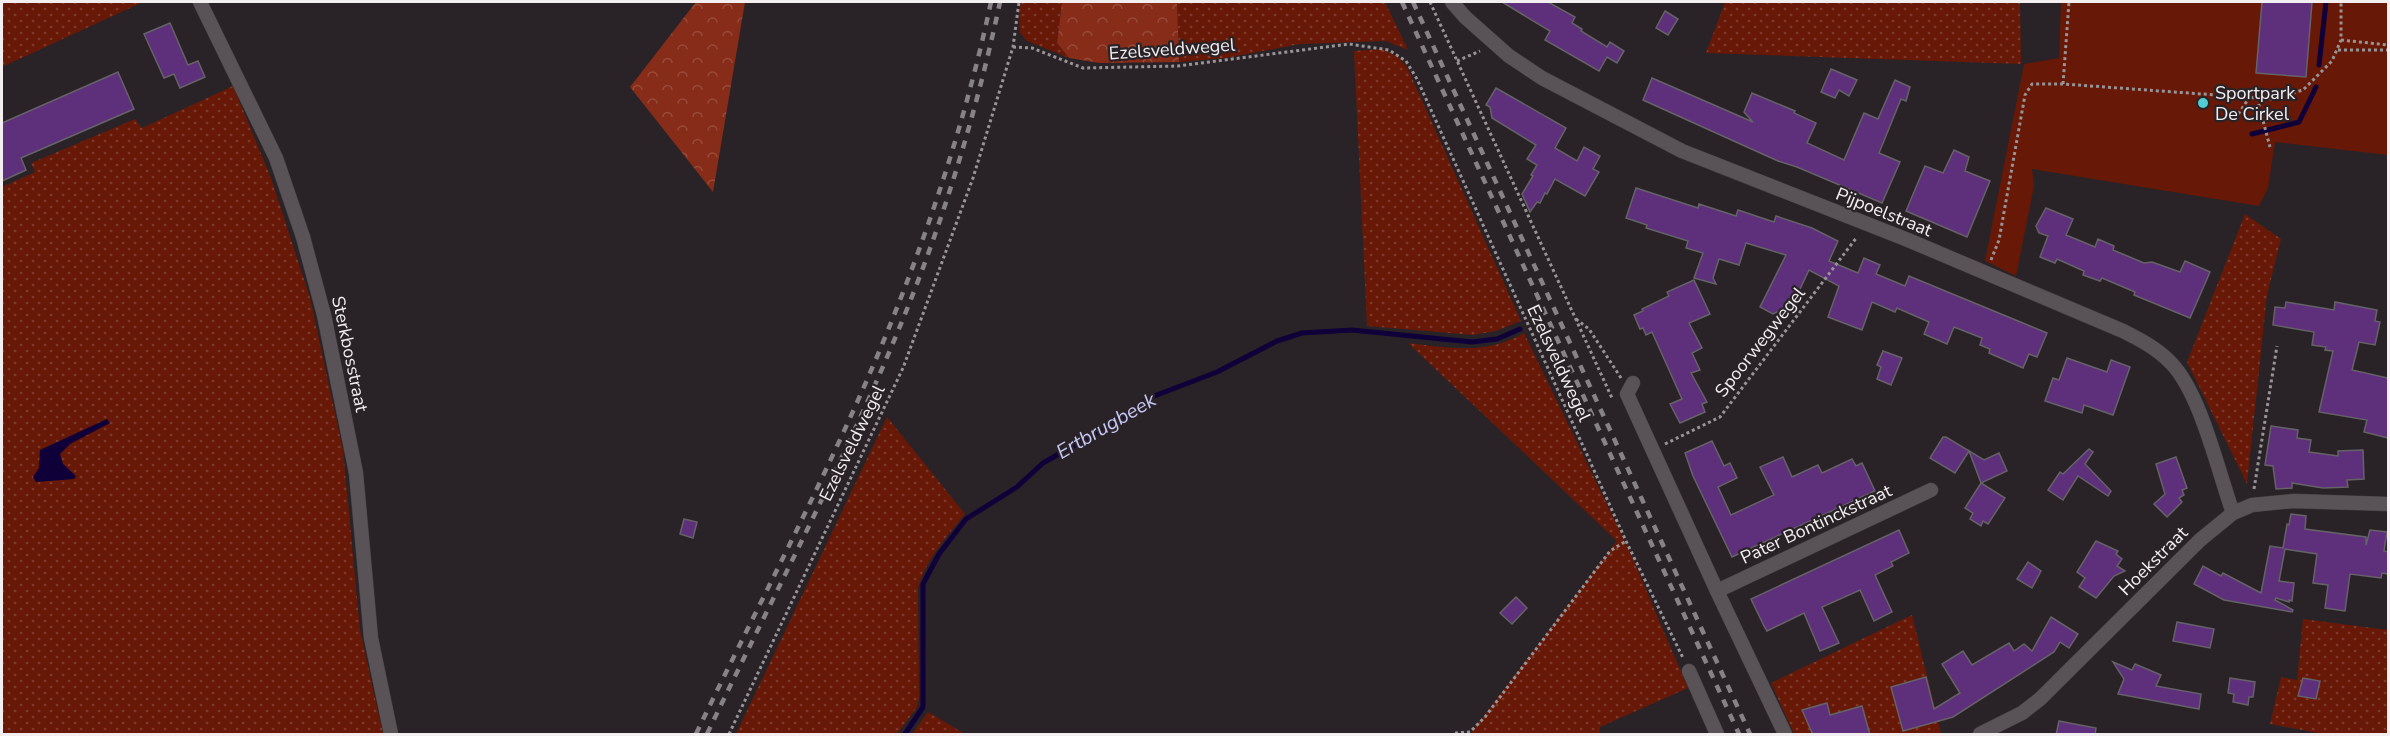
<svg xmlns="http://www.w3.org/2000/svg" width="2390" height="736" viewBox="0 0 2390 736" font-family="'Nunito Sans',sans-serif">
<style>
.grass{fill:url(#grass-dots)}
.forest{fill:url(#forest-crowns)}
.pitch{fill:#671806}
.water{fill:#0f0039}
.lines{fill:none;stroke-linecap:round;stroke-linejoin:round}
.stream{stroke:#0f0039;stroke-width:5}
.building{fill:#5e2f7a;stroke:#656268;stroke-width:1.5}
.street-casing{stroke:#433e42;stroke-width:15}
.path{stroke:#989396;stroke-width:3;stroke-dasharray:3 3;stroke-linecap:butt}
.street{stroke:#595357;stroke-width:14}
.rail{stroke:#878285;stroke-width:4.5;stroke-dasharray:8 8;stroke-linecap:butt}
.poi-dot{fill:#51ccd4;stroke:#292327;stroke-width:2}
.labels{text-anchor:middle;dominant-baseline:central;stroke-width:4.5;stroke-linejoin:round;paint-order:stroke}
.street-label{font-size:18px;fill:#f3eff1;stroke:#292327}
.poi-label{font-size:18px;fill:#f3eff1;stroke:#292327;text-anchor:start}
.water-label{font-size:20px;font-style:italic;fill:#c6c7f5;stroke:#292327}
</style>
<defs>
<pattern id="grass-dots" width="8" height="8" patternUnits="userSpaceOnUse" patternTransform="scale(1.5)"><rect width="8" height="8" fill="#671806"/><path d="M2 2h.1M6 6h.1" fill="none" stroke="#7d3a2b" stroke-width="1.8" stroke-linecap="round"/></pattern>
<pattern id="forest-crowns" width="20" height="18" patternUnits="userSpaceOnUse" patternTransform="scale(1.5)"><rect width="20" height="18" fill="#872c18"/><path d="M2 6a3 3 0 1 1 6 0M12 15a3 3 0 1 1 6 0" fill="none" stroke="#984b3a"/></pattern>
</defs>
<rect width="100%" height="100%" fill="#292327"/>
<g class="grass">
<path d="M2,2h141l-141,65z"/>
<path d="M1021,2h41l-5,41 12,15 -42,-17 -7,-8 -1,-19z"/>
<path d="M1177,2h208l23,48 -22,-9 -86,3 -74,14 -47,4z"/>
<path d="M1725,2h295l1,62 -315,-11z"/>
<path d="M1382,49l16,8 9,10 114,254 -25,10 -23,4 -106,-9 -13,-275z"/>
<path d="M233,86l38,92 39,120 33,152 17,180 23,104h-381v-547l33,-15 -4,-9 104,-44 7,9z"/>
<path d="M2245,214l36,25 -14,56 -20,189 -60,-122z"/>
<path d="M1524,333l105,217 59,138 -88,39v7h-130l147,-193 -209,-198c43,5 78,12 116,-10z"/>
<path d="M887,417l78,97c-19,23 -39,46 -47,74l1,111 -3,10 -19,25h-161z"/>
<path d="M1912,615l29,118 -147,1 -23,-51z"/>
<path d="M2303,619l85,11v104h-65l-53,-10 11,-47 16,3z"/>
<path d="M928,712l37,22h-53z"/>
</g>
<g class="forest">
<path d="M696,2h49l-32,190 -83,-105z"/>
<path d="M1062,2h115l2,60 -80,1 -30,-5 -12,-15z"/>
</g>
<path class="pitch" d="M2061,2h327v153l-113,-13 -7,46 -9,18 -227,-37 2,17 -18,90 -31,-15 39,-197 35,-6z"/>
<path class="water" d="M107,419l3,4 -40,21 -10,10 3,10 13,12 -2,3 -38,3 -3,-5 6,-9 1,-18z"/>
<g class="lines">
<g class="stream">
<path d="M2319,65l7,-63"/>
<path d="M2252,134l47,-12 17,-35"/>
<path d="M905,734l18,-27v-123l16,-30 27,-35 51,-32 26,-24 69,-39 37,-26 68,-26 60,-31 25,-8 50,-3 120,12 25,-3 23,-10"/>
</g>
</g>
<g class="building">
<path d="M1502,2h46l27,15 -3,6 10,6 -1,2 26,16 3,-5 14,9 -7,12 -10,-6 -8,14 -54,-31 5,-9z"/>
<path d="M2262,2h50l-6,75 -50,-4z"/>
<path d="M1665,11l13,8 -10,16 -12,-7z"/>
<path d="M170,23l18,42 10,-4 7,16 -25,11 -6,-14 -10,4 -20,-44z"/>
<path d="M1831,69l26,11 -8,16 -10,-6 -4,8 -14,-6z"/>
<path d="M118,72l16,37 -113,49 5,12 -24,11v-58z"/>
<path d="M1652,78l101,44 -9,-10 8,-19 43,18 -1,2 22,10 -9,20 37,17 20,-47 14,6 17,-39 15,7 -4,14 -5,-2 -22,54 21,9 -18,41 -85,-36 -19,-6 -135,-61z"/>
<path d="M1496,88l70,40 -11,20 22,13 7,-14 16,9 -7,13 6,3 -14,24 -30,-17 -8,15 -2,-1 -5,10 -3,-1 -7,10 -8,-18 11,-18 -2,-1 6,-10 -10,-6 9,-14 -44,-27 -2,-11 -4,-2z"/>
<path d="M1954,150l15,7 -4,14 25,10 -23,56 -61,-26 19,-45 18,7z"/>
<path d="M1636,188l62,20 1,-4 37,12 2,-6 36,12 2,-6 36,12 26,13 -9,20 29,12 6,-15 16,7 -4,9 29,12 4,-10 138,57 -10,24 -8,-3 -6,14 -34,-15 1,-4 -10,-4 2,-7 -28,-11 -7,17 -23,-10 5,-12 -32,-14 -2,4 -23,-10 -10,28 -34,-13 11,-31 -30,-16 -16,34 -20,10 -13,-7 26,-52 -40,-12 -7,22 -20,-6 -6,19 3,6 -22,-6 9,-25 -17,-5 2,-7 -42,-13 1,-3 -21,-7z"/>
<path d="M2046,208l27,11 -7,16 29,12 3,-8 16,7 -1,4 31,13 8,-1 28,10 5,-11 25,11 -20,46 -56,-23 1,-3 -33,-14 -2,3 -17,-6 1,-4 -27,-12 -2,4 -15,-6 8,-21 -9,-3 -3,-7z"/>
<path d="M1694,280l16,34 -21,9 13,25 -10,5 8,17 -9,3 16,29 -5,2 3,8 -25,11 -10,-19 12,-5 -30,-67 -6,3 -3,-7 -3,1 -6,-14 9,-4 -1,-2 27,-13 -2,-4z"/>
<path d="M2286,302l48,8 1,-8 42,8 -2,11 5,1 -5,23 -16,-3 -7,28 36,8v60l-24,-6 3,-12 -48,-8 14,-61 -8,-1 1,-3 -14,-2 2,-13 -41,-7 2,-18 10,1z"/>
<path d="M1883,351l19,7 -11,27 -14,-6 4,-12 -4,-2z"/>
<path d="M2067,358l40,14 4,-12 19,7 -17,48 -29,-10 -2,8 -37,-12 8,-23 6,2z"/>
<path d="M2271,426l27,4 -1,8 14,2 -2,12 29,4v-5l25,-1 1,29 -17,1 1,7 -25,1 -31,-5v5l-16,1 -3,-23 -8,-1z"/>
<path d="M1943,437h3l38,23 15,-7 8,18 -26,12 -12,-32 -14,22 -25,-15z"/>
<path d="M1712,441l12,25 6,-3 7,15 -19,9 13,28 43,-20 -14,-28 23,-10 9,20 26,-12 4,8 30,-14 4,7 6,-3 13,28 -143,66 -39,-81 -8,-23z"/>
<path d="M2089,449l4,3 -8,12 26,27 -3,5 -30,-20 -15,24 -15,-10 12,-18 3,2z"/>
<path d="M2176,457l11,31 -5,2 2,5 -5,3 3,4 -15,15 -13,-13 11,-10 -9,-30z"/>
<path d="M1981,483l24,15 -17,26 -5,-3 -2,5 -11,-7 3,-6 -8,-5z"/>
<path d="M2291,514l15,2 -1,13 61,8v8l4,-15 17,2 -3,19 4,1v22l-6,-1 -1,5 -31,-4 -5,37 -20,-3 3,-23 -15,-2 4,-29 -32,-5 -6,32 15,2 -2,18 -3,-1v2l-13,-4 -1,2 18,10 -1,2 -68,-12 -30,-16 9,-18 18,10 2,-3 38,20 9,-47 13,2 4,-24 2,1z"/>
<path d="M684,519l13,3 -4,16 -13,-4z"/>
<path d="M1899,530l10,23 -18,9 2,4 -18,9 17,37 -18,9 -14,-31 -38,17 17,36 -19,8 -16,-38 -37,18 -3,-5 -13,-27z"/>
<path d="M2096,541l22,10 -2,3 6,5 -5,7 8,5 -11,5 -18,22 -17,-11 6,-9 -8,-6z"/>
<path d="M2028,562l13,9 -9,17 -15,-9z"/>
<path d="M1516,597l11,11 -15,16 -12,-11z"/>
<path d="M2051,617l27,17 -9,14 -9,-6 -6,10 -101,65 -50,14 -12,-44 35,-10 8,32 26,-16 -18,-29 21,-13 9,14 37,-22 5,8 10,-7 8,7z"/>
<path d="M2177,622l37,7 -4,19 -37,-7z"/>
<path d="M2113,662l19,8 3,-6 26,11 -5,11 45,8 -2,15 -81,-15 6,-15z"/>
<path d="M2230,678l25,4 -2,15h-4l-1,8 -15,-3 1,-8 -6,-1z"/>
<path d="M2303,678l17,3 -4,18 -18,-3z"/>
<path d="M1827,703l3,12 32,-9 8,29h-57l-11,-25z"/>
<path d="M2059,721l37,7 -1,7h-39z"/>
</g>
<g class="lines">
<defs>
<g id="street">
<path d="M200,2l76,156 27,79 21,78 32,158 15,165 20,96"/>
<path d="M1452,2l13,15 44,39 33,22 140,73 226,89 215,91c18,9 35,18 49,33 29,31 46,107 61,149"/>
<path d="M1633,383l-6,11 90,197 68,143"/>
<path d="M1717,591l214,-101"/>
<path d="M1689,671l28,63"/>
<path d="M1980,734l42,-21 18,-14 160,-159 33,-27 19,-8 42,-4 94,3"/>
</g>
</defs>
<use href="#street" class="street-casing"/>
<g class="path">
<path d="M1430,2l182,396"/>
<path d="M2341,40l47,5"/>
<path d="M1013,47l19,1 51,20 95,-2 171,-22 40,6 17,11 11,18 209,462 57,117"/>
<path d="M2338,50h50"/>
<path d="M1457,61l23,-10"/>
<path d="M2063,84l6,-82"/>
<path d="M2257,98l13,49"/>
<path d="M2235,119l14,-21"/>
<path d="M1991,260l8,-20 26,-145 7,-11h31l209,15 31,-9 29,-29 9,-21v-38"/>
<path d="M1576,319l13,10 32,49"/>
<path d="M1665,444l55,-27 137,-180"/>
<path d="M2254,489l23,-143"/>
<path d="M1455,733l15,-1 15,-15 125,-166 16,-10"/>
<path d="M729,734l174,-366 70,-190 40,-131 6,-45"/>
</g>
<use href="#street" class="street"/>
<g class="rail">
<path d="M1402,2l337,732"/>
<path d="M1413,2l337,732"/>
<path d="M696,734c60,-125 126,-248 180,-375 49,-116 89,-235 115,-357"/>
<path d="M707,734c66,-138 138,-273 196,-415 42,-103 74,-209 97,-317"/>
</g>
</g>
<circle class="poi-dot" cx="2203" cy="103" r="6"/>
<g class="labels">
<g class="street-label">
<text transform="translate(1172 49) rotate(-4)">Ezelsveldwegel</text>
<text transform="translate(1884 212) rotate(22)">Pijpoelstraat</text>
<text transform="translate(1760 342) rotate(-52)">Spoorwegwegel</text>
<text transform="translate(350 354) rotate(78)">Sterkbosstraat</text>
<text transform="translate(1559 363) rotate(65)">Ezelsveldwegel</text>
<text transform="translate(852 443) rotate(-64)">Ezelsveldwegel</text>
<text transform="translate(1816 524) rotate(-25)">Pater Bontinckstraat</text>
<text transform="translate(2153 561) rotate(-45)">Hoekstraat</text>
</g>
<g class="poi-label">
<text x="2215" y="93">Sportpark<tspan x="2215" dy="21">De Cirkel</tspan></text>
</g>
<g class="water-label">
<text transform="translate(1106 426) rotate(-30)">Ertbrugbeek</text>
</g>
</g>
<rect width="2390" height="736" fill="none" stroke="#f3eff1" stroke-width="6"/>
</svg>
